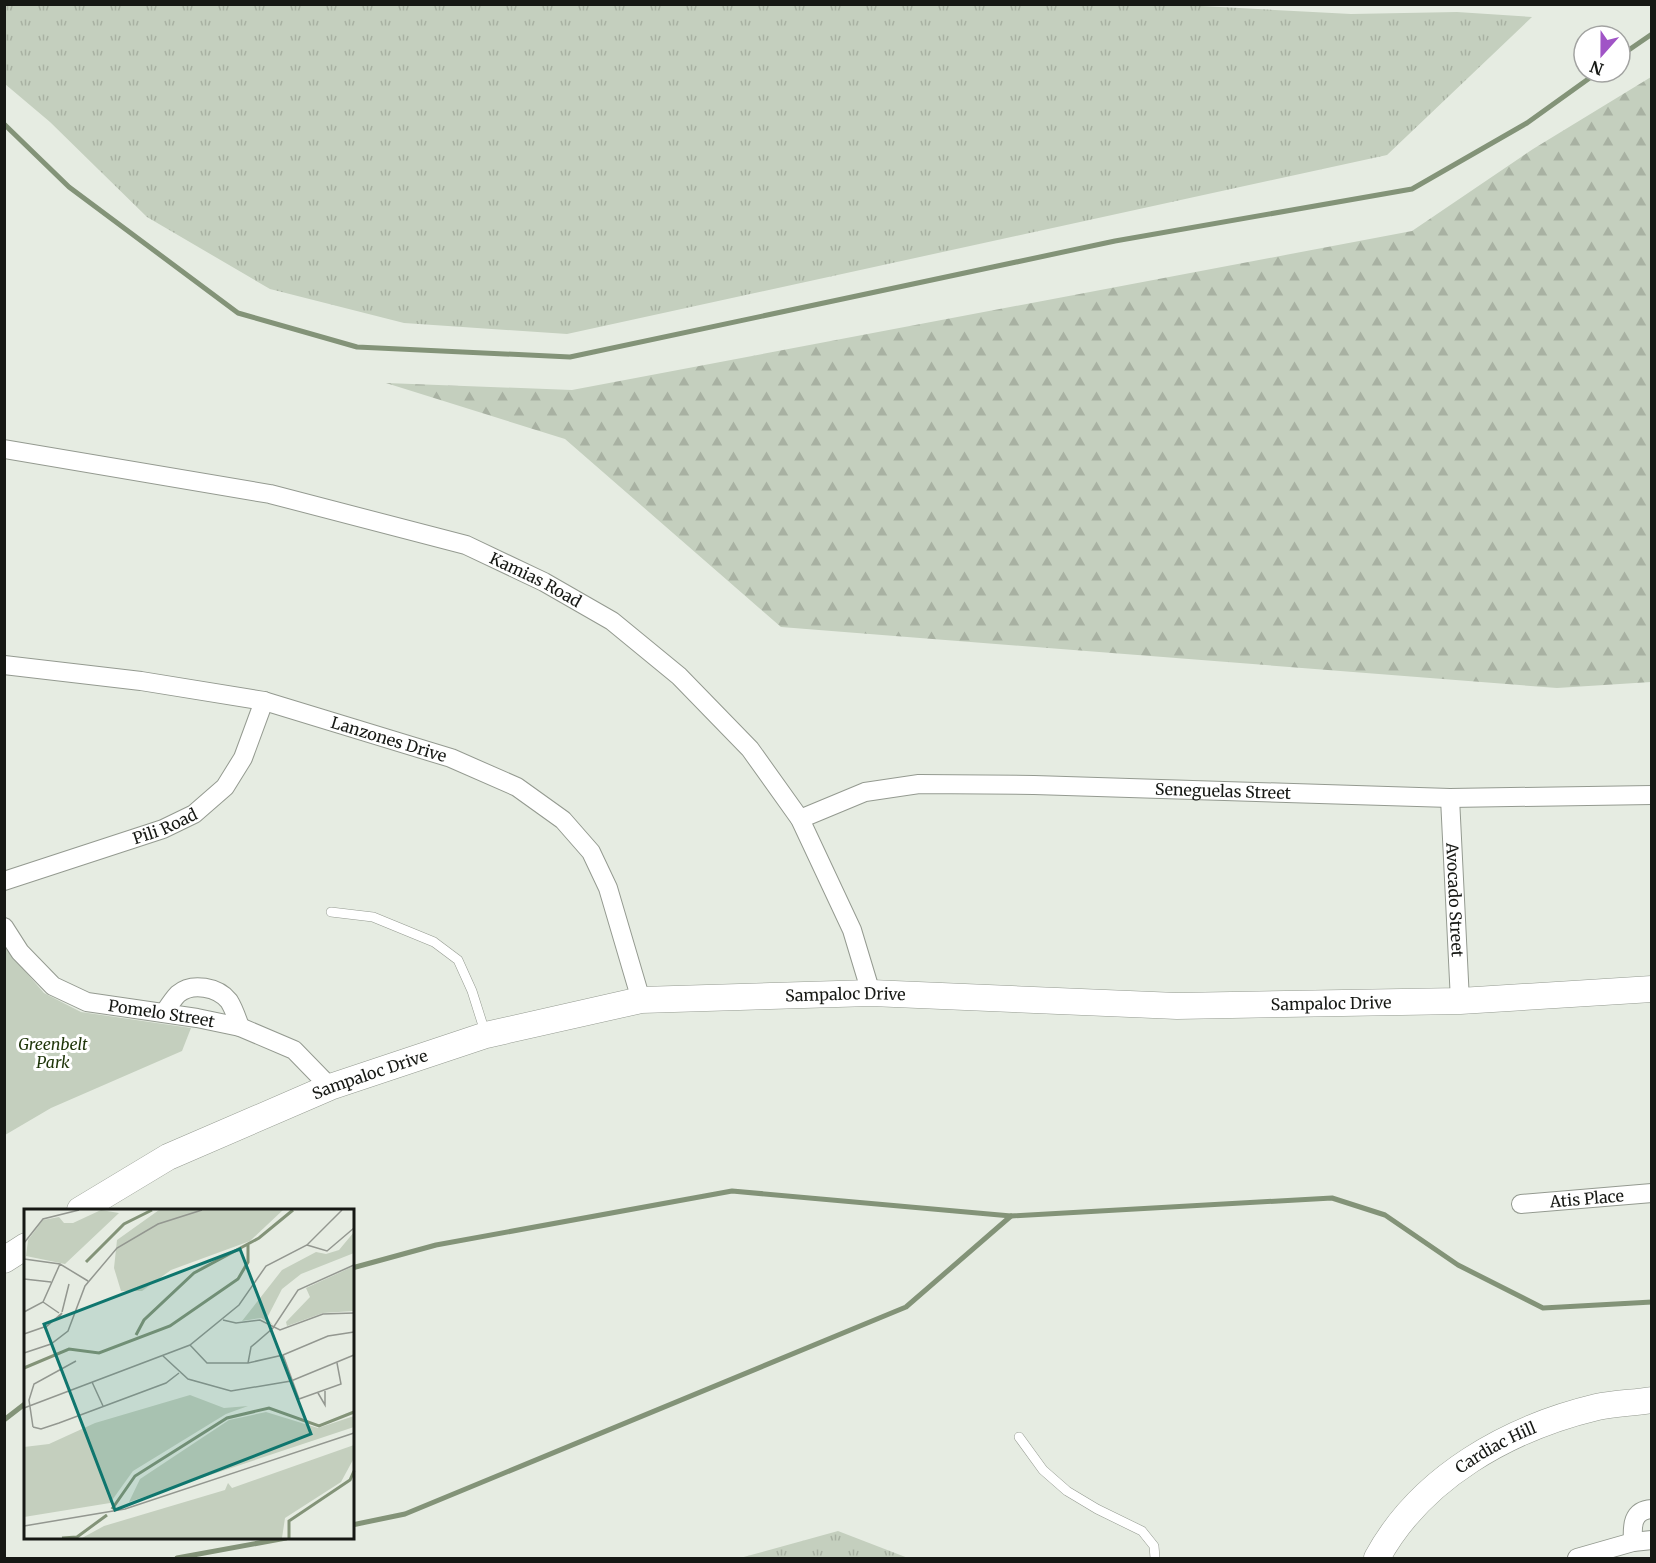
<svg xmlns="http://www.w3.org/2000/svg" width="1656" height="1563" viewBox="0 0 1656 1563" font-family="Merriweather,serif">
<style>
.grass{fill:url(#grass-tufts)}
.forest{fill:url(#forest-firs)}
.park{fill:#c4cfbe}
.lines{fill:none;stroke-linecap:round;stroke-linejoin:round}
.stream{stroke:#839378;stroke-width:5}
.lane-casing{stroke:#949a90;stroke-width:10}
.street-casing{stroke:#949a90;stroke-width:20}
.secondary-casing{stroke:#949a90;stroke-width:27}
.lane{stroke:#fff;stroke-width:9}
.street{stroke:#fff;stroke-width:18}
.secondary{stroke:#fff;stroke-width:26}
.labels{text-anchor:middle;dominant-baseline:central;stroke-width:6;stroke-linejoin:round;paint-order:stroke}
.street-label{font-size:16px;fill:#161814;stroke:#fff}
.park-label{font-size:16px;font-style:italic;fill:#1e3509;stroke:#fff}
.inset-river{fill:none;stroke:#839378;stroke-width:3}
.inset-road{fill:none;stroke:#939790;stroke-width:1.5}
.view{fill:#0f766e;fill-opacity:0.15;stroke:#0f766e;stroke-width:3}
.inset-edge{fill:none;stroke:#161814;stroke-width:3}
</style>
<defs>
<pattern id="grass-tufts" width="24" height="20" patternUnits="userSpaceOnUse" patternTransform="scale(1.5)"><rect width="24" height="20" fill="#c4cfbe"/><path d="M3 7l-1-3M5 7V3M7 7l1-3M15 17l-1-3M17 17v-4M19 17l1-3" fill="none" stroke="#a8b1a2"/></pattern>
<pattern id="forest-firs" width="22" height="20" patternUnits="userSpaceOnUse" patternTransform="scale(1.5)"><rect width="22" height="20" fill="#c4cfbe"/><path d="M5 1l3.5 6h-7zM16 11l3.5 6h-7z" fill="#a8b1a2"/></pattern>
</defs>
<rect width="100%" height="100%" fill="#e6ece2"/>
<g class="grass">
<path d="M1183,5l168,9 106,-2 75,5 -145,138 -820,179 -163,-11 -134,-34 -123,-72 -97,-95 -45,-38v-79z"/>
<path d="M838,1531l70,27h-168z"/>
</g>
<path class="forest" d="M1651,77v605l-94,6 -776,-61 -216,-188 -179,-56 186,7 840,-159 121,-82z"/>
<path class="park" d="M4,943l7,12 33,38 37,19 110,16 -9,23 -131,57 -46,27z"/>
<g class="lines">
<g class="stream">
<path d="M1620,56l32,-22"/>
<path d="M4,124l65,63 169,126 119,34 213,10 545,-116 297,-52 115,-66 71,-51"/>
<path d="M352,1268l84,-23 296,-54 279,25 321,-18 53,17 73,50 85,43 109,-6"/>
<path d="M4,1420l22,-17"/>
<path d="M352,1525l53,-11 501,-207 105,-91"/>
<path d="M177,1558l109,-20"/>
</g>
<defs>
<g id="lane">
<path d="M331,912l42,5 61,25 24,18 14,31 13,41"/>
<path d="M1019,1437l24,33 24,21 30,18 45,22 12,15 1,12"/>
</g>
<g id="street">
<path id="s1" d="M4,449l266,45 196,51 78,37 68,39 67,55 71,73 50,70 52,111 19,63"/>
<path id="s2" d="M4,665l137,16 123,20 187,57 66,29 46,33 28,32 17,36 33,112"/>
<path id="s3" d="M1450,798l10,203"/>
<path id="s4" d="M800,819l65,-27 54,-8 115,1 416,13 202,-3"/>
<path id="s5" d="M4,881l159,-52 31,-15 31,-27 18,-29 21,-57"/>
<path id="s6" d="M4,927l16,25 33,34 34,16 110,16 43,9 54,23 36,37"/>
<path d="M164,1013c4,-6 9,-14 14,-19 14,-12 40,-7 51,7 5,8 8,17 11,26"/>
<path id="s7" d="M1521,1204l131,-11"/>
<path d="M1633,1542c-1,-16 -1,-32 19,-33"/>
<path d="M1577,1558l56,-16 19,-2"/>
</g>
<g id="secondary">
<path id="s8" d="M80,1210l88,-53 162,-70 156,-52 155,-35 230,-7 306,13 283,-5 192,-12"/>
<path d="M4,1260l22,-14"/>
<path id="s9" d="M1377,1558c44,-81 132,-130 220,-151 18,-4 37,-4 55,-7"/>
</g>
</defs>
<use href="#lane" class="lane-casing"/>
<use href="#street" class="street-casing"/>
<use href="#secondary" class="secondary-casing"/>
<use href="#lane" class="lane"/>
<use href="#street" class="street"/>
<use href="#secondary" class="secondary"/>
</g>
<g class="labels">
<g class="street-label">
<text stroke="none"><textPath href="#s1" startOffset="550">Kamias Road</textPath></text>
<text stroke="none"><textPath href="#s2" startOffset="393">Lanzones Drive</textPath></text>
<text stroke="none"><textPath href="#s4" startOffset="429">Seneguelas Street</textPath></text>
<text stroke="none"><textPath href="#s5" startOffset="170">Pili Road</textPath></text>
<text stroke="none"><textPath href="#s3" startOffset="102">Avocado Street</textPath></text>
<text stroke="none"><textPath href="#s8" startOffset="807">Sampaloc Drive</textPath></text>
<text stroke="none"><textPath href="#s8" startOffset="1293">Sampaloc Drive</textPath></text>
<text stroke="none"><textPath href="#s6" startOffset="190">Pomelo Street</textPath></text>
<text stroke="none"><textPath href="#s8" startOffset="321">Sampaloc Drive</textPath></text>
<text stroke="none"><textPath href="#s7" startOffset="66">Atis Place</textPath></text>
<text stroke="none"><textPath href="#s9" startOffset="165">Cardiac Hill</textPath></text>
</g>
<g class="park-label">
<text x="53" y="1044">Greenbelt<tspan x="53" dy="18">Park</tspan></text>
</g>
</g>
<g transform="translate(24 1209)">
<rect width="330" height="330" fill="#e6ece2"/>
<path d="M135,1h124l-33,31 -79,29 -29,21h-21l-7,-23 3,-28zM242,203l52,16 36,-12v11l-225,75 11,-23 89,-59zM330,236v13l-13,24 -56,36 -3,20h-200l22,-12 121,-36 3,-7 4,5z" fill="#c4cfbe"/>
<path d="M166,186l34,13 24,-2 -22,8 -93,57 -23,32 -86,14v-70l25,-3 46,-21z" fill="#c4cfbe"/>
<path d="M77,1l18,3 -54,51 -39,-8 2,-16 15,-20 16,-3 5,6h9zM330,23v21l-53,21 -19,15 -15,29 6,7 -12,-7 -19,3 40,-51 34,-18 10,2 13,-4zM330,57v45l-31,2 -36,13 -1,-4 24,-25 -4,-9z" fill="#c4cfbe"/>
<path class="inset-river" d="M62,53l38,-38 28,-14M112,126l8,-15 50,-47 65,-35 34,-28M0,159l45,-19 30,4 71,-27 68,-47 10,-17v-17M88,300l23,-33 92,-58 42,-10 50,18 35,-14M38,329l15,-1 30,-22M265,329v-17l61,-41 4,-9"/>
<path class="inset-road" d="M0,34l19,-24 36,-9M283,36l20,6 27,-23M0,50l36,5 28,17M0,70l27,3M19,93l16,11M0,103l19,-10 17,-38M38,103l7,-28M199,111l13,3 24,-3 20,10 43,-16 31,-1M0,125l23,-8 15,-13 -3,4M166,136l17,18h41l35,-8 45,-19 26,-4M0,144l27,-9 17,-13 17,-45 32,-38 41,-24 44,-14M259,146l16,44 42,-15 -4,-21M139,147l25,23 43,12 60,-10 63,-26M224,154l3,-16 22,-19 25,-38 56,-25M68,173l11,24M294,184l7,12v-14M0,199l166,-63 49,-40 27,-39 41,-21 35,-35M9,218l8,2 18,-6 107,-40 13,-10M9,218l-4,-27 5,-16 42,-23M0,317l101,-17 229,-76"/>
<path class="view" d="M216,40l71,185 -196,76 -71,-186z"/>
<rect width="330" height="330" class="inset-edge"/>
</g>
<rect width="1656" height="1563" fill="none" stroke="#161814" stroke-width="12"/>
<g transform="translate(1602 54) rotate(201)"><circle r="28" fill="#ffffff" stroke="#a2a3a1" stroke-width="1.5"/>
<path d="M0-4.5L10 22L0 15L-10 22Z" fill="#a054c6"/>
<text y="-9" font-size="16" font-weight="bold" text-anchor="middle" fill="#161814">N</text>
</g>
</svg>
